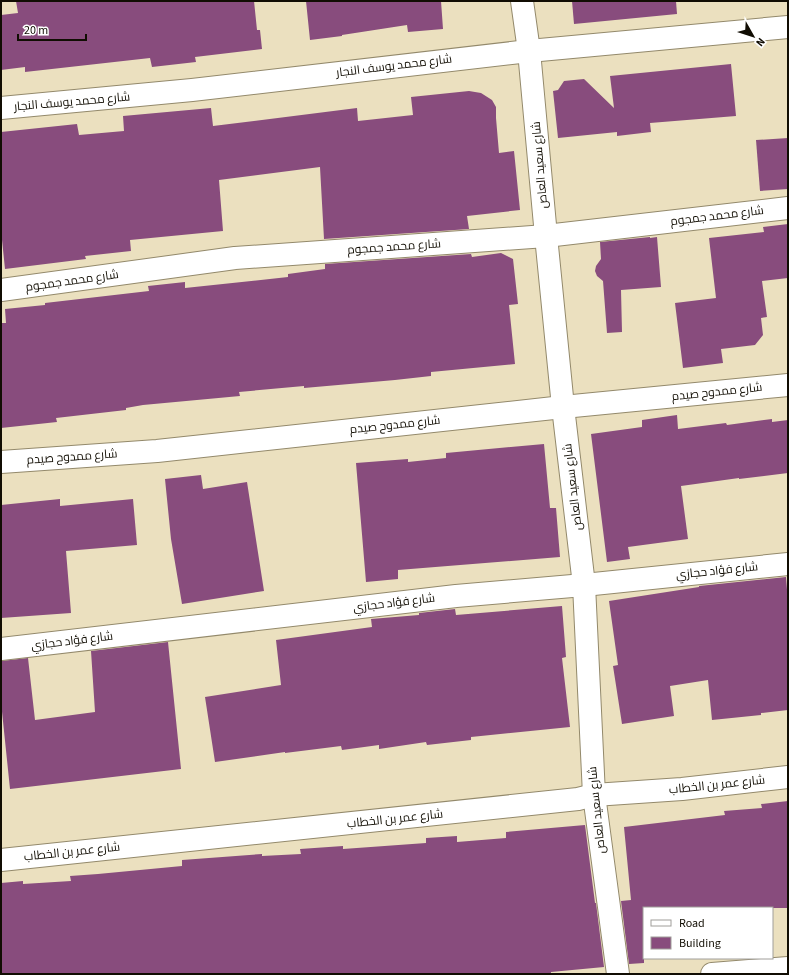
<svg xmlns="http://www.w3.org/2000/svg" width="789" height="975" viewBox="0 0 789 975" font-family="'Source Sans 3',Cairo,sans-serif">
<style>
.building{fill:#884c7d}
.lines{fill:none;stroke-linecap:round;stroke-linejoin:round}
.minor-casing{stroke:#93896b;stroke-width:24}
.minor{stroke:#fff;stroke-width:22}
.labels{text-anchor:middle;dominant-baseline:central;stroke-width:3.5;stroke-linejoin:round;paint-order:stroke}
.street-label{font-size:12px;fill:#110d03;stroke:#fff}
</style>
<rect width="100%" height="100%" fill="#ebe0bf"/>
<g class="building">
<path d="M16,1h238l3,29h3l2,19 -67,8 1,5 -44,5 -2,-9 -125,14v-5l-24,3v-55l17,-2z"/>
<path d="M306,1h135l2,28 -35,3 -1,-7 -65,10v1l-32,4z"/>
<path d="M572,1h104l1,13 -103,10z"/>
<path d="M731,64l5,52 -86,7 1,9 -34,4v-4l-59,6 -5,-47 5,-1 6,-9 20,-2 30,29 -4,-32z"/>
<path d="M469,91l12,2 11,7 4,7v11l3,35 15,-2 6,59 -53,6 2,13 -145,10 -4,-72 -101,13 4,51 -93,9 1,11 -46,5 1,3 -81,10 -4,-39v-98l76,-8 2,11 45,-4 -1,-15 88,-8 2,18 144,-18 1,13 55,-6 -2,-18z"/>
<path d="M788,138v51l-28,2 -4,-51z"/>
<path d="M788,224v54l-26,3 5,36 -6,1 2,17 -8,10 -34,4 2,14 -40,5 -8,-65 41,-5 -7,-60 55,-6 -1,-5z"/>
<path d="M650,237v1l7,-1 4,50 -40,3 1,42 -15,1 -4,-52 -6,-5 -2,-5 1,-5 5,-7 -1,-17z"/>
<path d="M501,253l12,6 5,45 -9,1 6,59 -84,8v4l-36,4 -91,8v-2l-65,6 1,4 -97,9 -17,3v2l-70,8 1,4 -56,6v-105h5l-1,-14 40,-4v-2l104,-12 -1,-5 37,-4v6l103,-11v-3l37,-5v-5l146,-10 1,3z"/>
<path d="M677,415l1,14 48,-6 1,2 45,-6v3l16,-2v53l-49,6v-1l-58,8 7,53 -60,8 2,12 -23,3 -16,-128 51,-7v-7z"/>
<path d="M544,444l6,64h6l4,49 -162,13v9l-32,3 -10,-119 52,-4v3l38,-4v-5z"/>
<path d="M201,475l2,14 44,-7 17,109 -82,13 -11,-65 -6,-60z"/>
<path d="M60,499v7l73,-7 4,46 -71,6 5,62 -70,5v-113z"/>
<path d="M786,577l2,25v108l-27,3v2l-49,5 -4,-40 -38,6 4,30 -52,8 -9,-58 5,-1 -9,-64 90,-14v-1z"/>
<path d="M562,606l4,51 -4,1 8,69 -99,10v3l-44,5 -1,-3 -47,7v-4l-37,5 -1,-4 -56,7v-1l-70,10 -10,-65 76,-12 -5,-45 96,-13 -1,-8 48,-4v-2l36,-4 1,6z"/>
<path d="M168,642l13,127 -171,20 -9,-87v-41l27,-3 7,62 60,-8 -4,-61z"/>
<path d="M788,801v107h-144v55l-15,1 -8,-63 10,-1 -7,-73 101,-12 -1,-4 38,-3 -1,-4z"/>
<path d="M585,825l10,78h1l8,64 -53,5v2h-550v-91l22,-2v3l48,-3 -1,-5 28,-2 84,-8v-6l80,-6v2l39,-2 -1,-5 43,-3v3l83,-6v-5l31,-2v6l49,-4v-6z"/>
</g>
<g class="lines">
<defs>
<g id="minor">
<path d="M522,1l7,50 17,185 17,171 21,178 10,210 24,179"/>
<path d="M1,108l191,-18 337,-39 259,-24"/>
<path d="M1,290l234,-32 311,-22 242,-28"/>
<path d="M1,462l156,-11 406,-44 225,-22"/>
<path d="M1,649l455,-53 128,-11 204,-21"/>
<path d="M1,860l577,-61 16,-4 88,-6 106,-12"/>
<path d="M712,974l76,-6"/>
</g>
</defs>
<use href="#minor" class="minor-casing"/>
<use href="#minor" class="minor"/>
</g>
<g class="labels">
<g class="street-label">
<text transform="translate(394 66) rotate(-7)">شارع محمد يوسف النجار</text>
<text transform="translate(72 102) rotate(-5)">شارع محمد يوسف النجار</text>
<text transform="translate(540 165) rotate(-95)">شارع سعيد العاص</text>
<text transform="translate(717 216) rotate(-7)">شارع محمد جمجوم</text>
<text transform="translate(394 247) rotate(-4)">شارع محمد جمجوم</text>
<text transform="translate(72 281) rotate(-8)">شارع محمد جمجوم</text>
<text transform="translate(717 392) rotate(-6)">شارع ممدوح صيدم</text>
<text transform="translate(395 425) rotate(-6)">شارع ممدوح صيدم</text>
<text transform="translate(72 457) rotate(-4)">شارع ممدوح صيدم</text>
<text transform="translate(573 487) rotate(-97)">شارع سعيد العاص</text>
<text transform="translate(717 571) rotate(-6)">شارع فؤاد حجازي</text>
<text transform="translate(394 603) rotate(-7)">شارع فؤاد حجازي</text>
<text transform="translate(72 641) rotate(-7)">شارع فؤاد حجازي</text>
<text transform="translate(717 785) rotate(-6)">شارع عمر بن الخطاب</text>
<text transform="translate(597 810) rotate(-96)">شارع سعيد العاص</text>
<text transform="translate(395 819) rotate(-6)">شارع عمر بن الخطاب</text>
<text transform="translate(72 852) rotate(-6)">شارع عمر بن الخطاب</text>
</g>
</g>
<rect width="789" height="975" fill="none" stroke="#110d03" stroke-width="4"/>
<rect x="643" y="907" width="130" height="52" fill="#ffffff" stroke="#a09e9a"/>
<rect x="651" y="920" width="20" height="6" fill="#ffffff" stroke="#a09e9a"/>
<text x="679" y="927" font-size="12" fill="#110d03">Road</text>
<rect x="651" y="937" width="20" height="12" fill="#884c7d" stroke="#a09e9a"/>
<text x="679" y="947" font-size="12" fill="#110d03">Building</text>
<g transform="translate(753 36) rotate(129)" stroke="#ffffff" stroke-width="3" paint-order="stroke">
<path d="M0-3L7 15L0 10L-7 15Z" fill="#110d03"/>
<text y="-6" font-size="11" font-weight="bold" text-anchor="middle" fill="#110d03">N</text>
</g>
<path d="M18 34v6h68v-6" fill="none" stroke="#110d03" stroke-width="2"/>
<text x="24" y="34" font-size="12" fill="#110d03" stroke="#ffffff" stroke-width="3" paint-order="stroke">20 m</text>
</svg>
